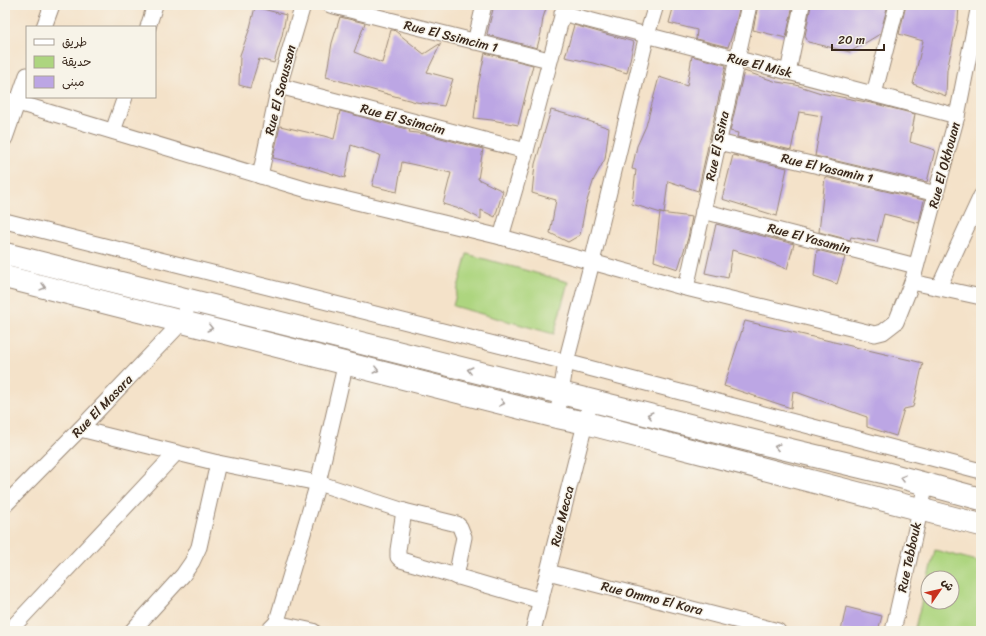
<svg xmlns="http://www.w3.org/2000/svg" width="986" height="636" viewBox="0 0 986 636" font-family="Sriracha,'Playpen Sans Arabic',sans-serif">
<style>
.green{fill:#add57f;stroke:#74804e;fill-rule:evenodd}
.building{fill:#bca6e4}
.lines{fill:none;stroke-linecap:round;stroke-linejoin:round}
.street-casing{stroke:#988674;stroke-width:17}
.primary-casing{stroke:#988674;stroke-width:24}
.street{stroke:#fff;stroke-width:15}
.primary{stroke:#fff;stroke-width:22}
.oneway{stroke:#a79f9a}
.labels{text-anchor:middle;dominant-baseline:central;stroke-width:3;stroke-linejoin:round;paint-order:stroke}
.street-label{font-size:13px;fill:#3b2a1e;stroke:#f7f3e8}
</style>
<rect width="100%" height="100%" fill="#f7f3e8"/>
<filter id="ink" filterUnits="userSpaceOnUse"><feTurbulence type="fractalNoise" baseFrequency=".025" numOctaves="2"/><feDisplacementMap in="SourceGraphic" scale="8" xChannelSelector="R" yChannelSelector="G"/><feConvolveMatrix kernelMatrix="1 2 1 2 8 2 1 2 1" color-interpolation-filters="sRGB"/></filter>
<filter id="wash" filterUnits="userSpaceOnUse"><feTurbulence type="fractalNoise" baseFrequency=".012" numOctaves="4" result="noise"/><feDisplacementMap in="SourceGraphic" scale="16" xChannelSelector="R" yChannelSelector="G"/><feGaussianBlur stdDeviation="0.9" result="paint"/><feColorMatrix in="noise" values="0 0 0 0 0 0 0 0 0 0 0 0 0 0 0 0 0 1.4 0 .05"/><feComposite in="paint" operator="in"/></filter>
<g filter="url(#wash)">
<rect width="100%" height="100%" fill="#f4e2c9"/>
<g class="green">
<path d="M467,254l101,28 -14,52 -101,-28z"/>
<path d="M935,550l46,12v69h-67zM928,578h24v24h-24z"/>
</g>
<g id="blocks">
<g class="building">
<path d="M494,5h53l-4,13 -2,15 -4,15 -49,-13 -1,-1z"/>
<path d="M674,5h66l-5,22 -7,20 -32,-8 1,-9 -28,-7z"/>
<path d="M758,5h35l-7,33 -33,-8z"/>
<path d="M811,5h77l-8,29 -30,18 -42,-10 -3,-6z"/>
<path d="M906,5h53l-1,15 -11,50 -1,26 -33,-12 10,-43 -24,-7z"/>
<path d="M255,7l31,8 -4,21 -8,27 -15,-4 -9,29 -11,-3 1,-30 10,-27z"/>
<path d="M340,17l25,6 -11,29 28,11 9,-33h3l30,24 17,-11 -14,29 26,7 -9,27 -28,-4 -90,-25 6,-34z"/>
<path d="M574,25l60,17 -7,31 -34,-10 -28,-6z"/>
<path d="M485,53l48,12 -15,60 -26,-5 -18,-2 4,-32z"/>
<path d="M692,56l34,9 -28,126 -30,-10 -4,33 -32,-10 4,-34 -4,-1 5,-23 9,-20 13,-49 28,9z"/>
<path d="M744,71l33,11 19,3 25,8 55,11 39,10 -5,28 25,8 -8,32 -112,-26 7,-40 -23,-4 -8,38 -54,-13 1,-4 -8,-2z"/>
<path d="M551,110l26,7 32,11 -4,31 -11,20 -8,25 -6,31 -12,7 -18,-9 6,-33 -24,-7 3,-29z"/>
<path d="M340,111l70,19 -1,2 16,2 58,15 -5,30 25,12 -8,26 -14,-7v9l-18,-9 -20,-6 8,-31 -49,-11 -5,30 -25,-6 8,-31 -29,-10 -6,33 -37,-12 -35,-8 7,-32 44,10 10,3z"/>
<path d="M733,155l54,13 -10,48 -55,-17z"/>
<path d="M825,177l99,23 -5,23 -35,-9 -7,28 -26,-5 -1,3 -31,-8z"/>
<path d="M660,213l32,4 -4,21 -10,31 -24,-8z"/>
<path d="M716,224l78,20 -7,25 -28,-11 -27,-8 -4,28 -23,-5z"/>
<path d="M817,250l28,7 -8,27 -23,-8z"/>
<path d="M745,321l178,42 -10,44 -9,2 -8,27 -29,-9v-10l-74,-26 -2,17 -67,-22z"/>
<path d="M846,607l36,9 -4,15h-37z"/>
</g>
</g>
</g>
<g filter="url(#ink)">
<use href="#blocks" fill-opacity="0" stroke="#988674" stroke-width="1"/>
<g class="lines">
<defs>
<g id="street">
<path d="M330,5l219,55"/>
<path d="M562,13l395,103"/>
<path d="M44,27l8,-22"/>
<path d="M148,27l7,-22"/>
<path d="M475,42l9,-37"/>
<path d="M788,72l14,-67"/>
<path d="M279,86l247,65"/>
<path d="M874,94l23,-89"/>
<path d="M5,99l306,92 190,46 185,51 189,46 8,-2 13,-10 16,-40 45,-166 22,-111"/>
<path d="M113,131l12,-34"/>
<path d="M5,138l22,-63"/>
<path d="M718,142l219,52"/>
<path d="M260,176l19,-90 24,-81"/>
<path d="M703,211l213,55"/>
<path d="M5,221l561,141 415,109"/>
<path d="M501,237l25,-86 39,-146"/>
<path d="M912,282l69,15"/>
<path d="M939,287l42,-91"/>
<path d="M686,288l63,-283"/>
<path d="M557,417l9,-55 26,-100 55,-227 9,-30"/>
<path d="M80,429l138,34 100,20 86,28 53,13 3,3 4,10 -8,40"/>
<path d="M5,505l75,-76 102,-107 8,-22"/>
<path d="M404,511l-6,39v7l3,3 140,41"/>
<path d="M548,572l230,59"/>
<path d="M270,629l6,-6 37,8"/>
<path d="M9,631l167,-178"/>
<path d="M132,631l51,-56 9,-13 7,-15 19,-84"/>
<path d="M274,631l44,-148 28,-121"/>
<path d="M533,631l58,-231"/>
<path d="M893,631l33,-147"/>
</g>
<g id="primary">
<path d="M5,254l756,189 117,28 103,28"/>
<path d="M5,277l552,140 29,6 395,102"/>
</g>
</defs>
<use href="#street" class="street-casing"/>
<use href="#primary" class="primary-casing"/>
<use href="#street" class="street"/>
<use href="#primary" class="primary"/>
</g>
<defs><path id="oneway-chevron" d="M-2-3.5L2.5 0L-2 3.5" fill="none" stroke-width="1.6" stroke-linecap="round" stroke-linejoin="round"/></defs>
<g class="oneway">
<use href="#oneway-chevron" transform="translate(43 287) rotate(15)"/>
<use href="#oneway-chevron" transform="translate(210 328) rotate(14)"/>
<use href="#oneway-chevron" transform="translate(376 370) rotate(14)"/>
<use href="#oneway-chevron" transform="translate(470 370) rotate(-166)"/>
<use href="#oneway-chevron" transform="translate(502 403) rotate(14)"/>
<use href="#oneway-chevron" transform="translate(650 415) rotate(-166)"/>
<use href="#oneway-chevron" transform="translate(777 447) rotate(-167)"/>
<use href="#oneway-chevron" transform="translate(903 478) rotate(-165)"/>
</g>
</g>
<g class="labels">
<g class="street-label">
<text transform="translate(451 36) rotate(14)">Rue El Ssimcim 1</text>
<text transform="translate(760 65) rotate(14)">Rue El Misk</text>
<text transform="translate(280 90) rotate(-76)">Rue El Saoussan</text>
<text transform="translate(403 119) rotate(15)">Rue El Ssimcim</text>
<text transform="translate(717 146) rotate(-78)">Rue El Ssina</text>
<text transform="translate(944 165) rotate(-75)">Rue El Okhouan</text>
<text transform="translate(827 168) rotate(13)">Rue El Yasamin 1</text>
<text transform="translate(809 238) rotate(15)">Rue El Yasamin</text>
<text transform="translate(102 406) rotate(-46)">Rue El Masara</text>
<text transform="translate(562 516) rotate(-76)">Rue Mecca</text>
<text transform="translate(909 557) rotate(-78)">Rue Tebbouk</text>
<text transform="translate(652 598) rotate(14)">Rue Ommo El Kora</text>
</g>
</g>
<rect width="986" height="636" fill="none" stroke="#f7f3e8" stroke-width="20"/>
<rect x="26" y="26" width="130" height="72" fill="#f7f3e8" stroke="#aca397"/>
<rect x="34" y="39" width="20" height="6" fill="#ffffff" stroke="#aca397"/>
<text x="62" y="46" font-size="12" fill="#3b2a1e">طريق</text>
<rect x="34" y="56" width="20" height="12" fill="#add57f" stroke="#aca397"/>
<text x="62" y="66" font-size="12" fill="#3b2a1e">حديقة</text>
<rect x="34" y="76" width="20" height="12" fill="#bca6e4" stroke="#aca397"/>
<text x="62" y="86" font-size="12" fill="#3b2a1e">مبنى</text>
<g transform="translate(940 590) rotate(56)"><circle r="19" fill="#f7f3e8" stroke="#aca397"/>
<path d="M0-3L7 15L0 10L-7 15Z" fill="#c8321e"/>
<text y="-6" font-size="11" font-weight="bold" text-anchor="middle" fill="#3b2a1e">ش</text>
</g>
<path d="M832 44v6h52v-6" fill="none" stroke="#3b2a1e" stroke-width="2"/>
<text x="838" y="44" font-size="12" fill="#3b2a1e" stroke="#f7f3e8" stroke-width="3" paint-order="stroke">20 m</text>
</svg>
